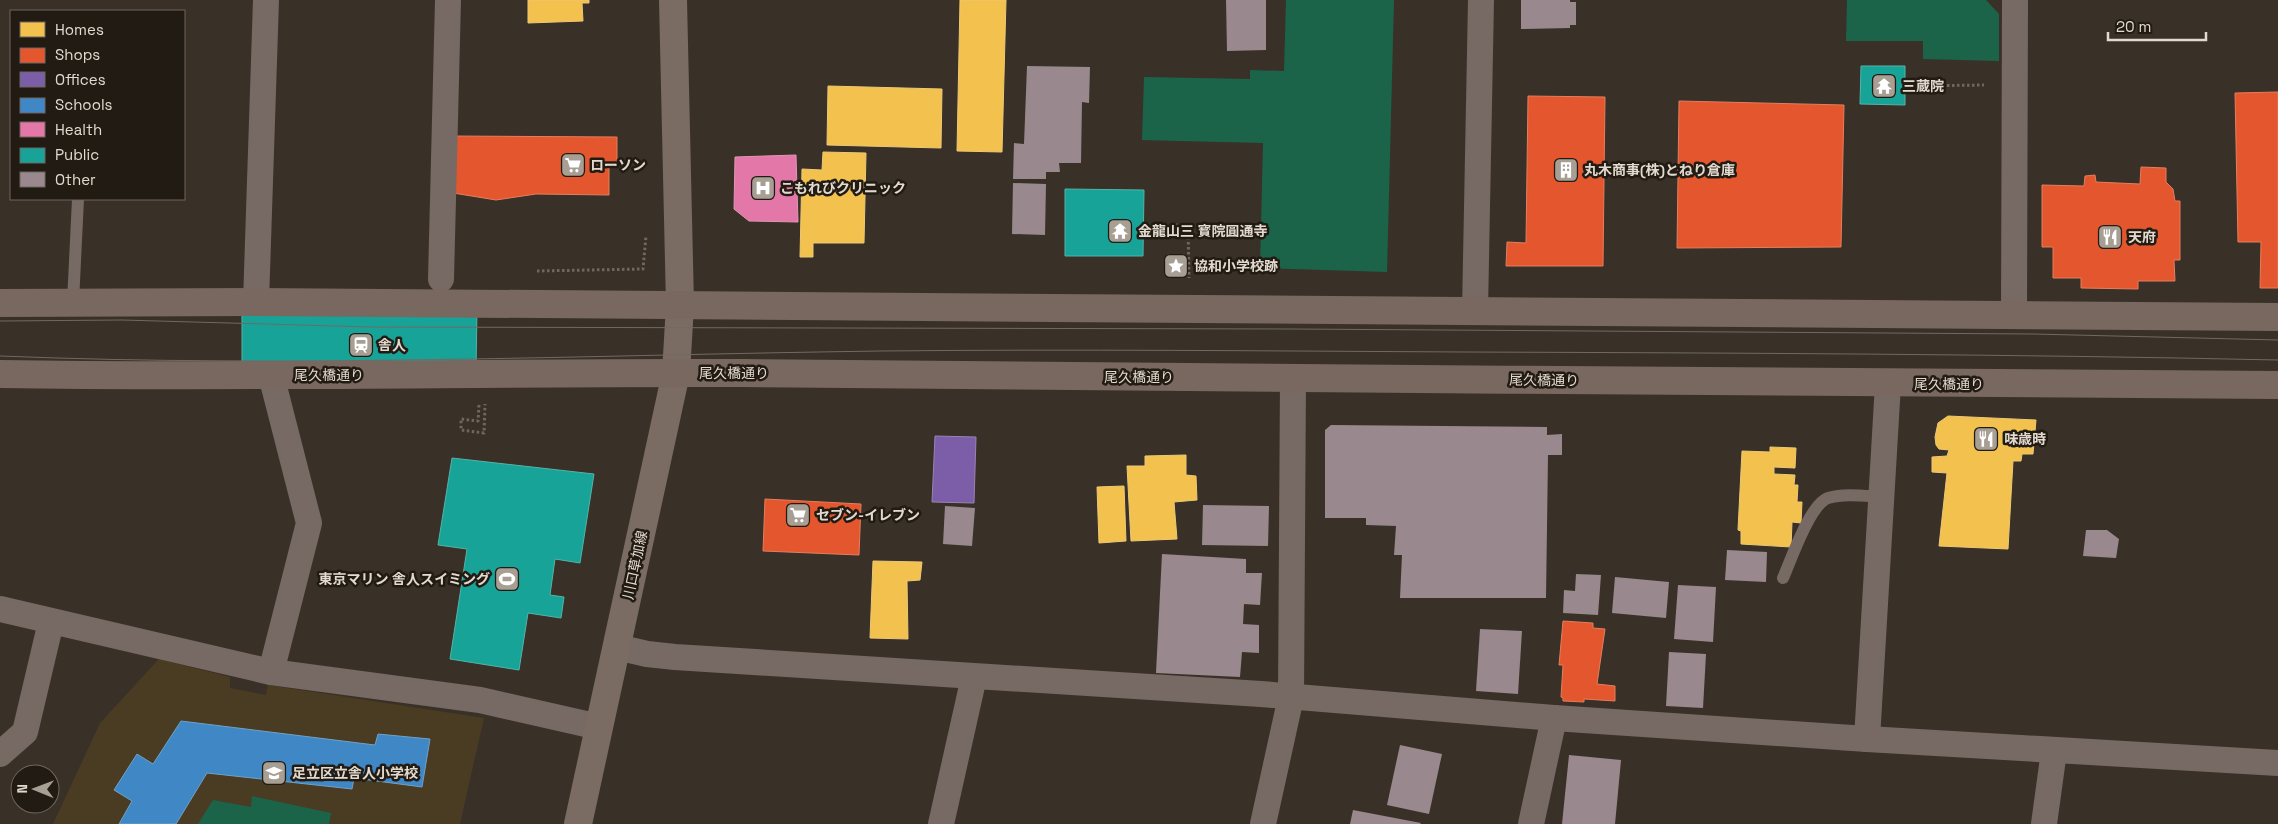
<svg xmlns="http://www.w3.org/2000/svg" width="2278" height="824" viewBox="0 0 2278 824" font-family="'Space Grotesk','Noto Sans JP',sans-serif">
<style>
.built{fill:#4a3b23}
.green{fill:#1b644a}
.homes{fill:#f2c14e;stroke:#eec875}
.shops{fill:#e4572e;stroke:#e47e5e}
.offices{fill:#7b5ea7;stroke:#9a83b3}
.schools{fill:#3f88c5;stroke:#70a1c8}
.health{fill:#e377a8;stroke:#e395b4}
.public{fill:#17a398;stroke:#54b4a8}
.building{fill:#99898e}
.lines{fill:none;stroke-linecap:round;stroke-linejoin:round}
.path{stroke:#706760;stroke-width:3;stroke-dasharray:2.5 2.5;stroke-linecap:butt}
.lane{stroke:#776a64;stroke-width:12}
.street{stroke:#776a64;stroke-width:26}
.secondary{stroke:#7a6c63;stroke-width:28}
.primary{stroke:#796860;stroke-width:28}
.tram{stroke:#736963;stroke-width:1}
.labels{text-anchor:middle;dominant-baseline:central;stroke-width:5;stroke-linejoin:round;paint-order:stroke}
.poi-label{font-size:14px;font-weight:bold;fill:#e3dacf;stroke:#221b13;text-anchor:start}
.street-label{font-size:14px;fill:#e3dacf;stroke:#221b13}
</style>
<rect width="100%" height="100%" fill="#393127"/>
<path class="built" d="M159,659l71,18v11l36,7 2,-10 216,33 -24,106h-407l47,-101z"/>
<g class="green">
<path d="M1286,0h108l-7,272 -127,-4 3,-125 -121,-3 2,-63 106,2v-9l34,1z"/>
<path d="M1847,0h139l13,14v47l-76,-2v-18h-77z"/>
<path d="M252,796l79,17 -2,11h-131l15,-24 38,7z"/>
</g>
<g class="homes">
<path d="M528,0h61v3h-7l1,18 -55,2z"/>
<path d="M960,0h46l-4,152 -45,-1z"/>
<path d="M828,86l114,3 -1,59 -114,-3z"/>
<path d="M823,152l43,1 -2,90h-51v14h-13l2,-88 20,1z"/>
<path d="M1948,416l88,4 -3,34h-11l-1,7h-8l-5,88 -69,-3 8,-73 -15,-1v-15l15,-1 2,-6 -10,-1 -3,-4 -1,-8 3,-14z"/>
<path d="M1770,447l26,1 -1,20 -21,-1v7l21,1 -1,10h4l-1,17h5l-1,21 -9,-1 -1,25 -50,-3v-13l-3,-1 4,-79 28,1z"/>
<path d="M1186,455v20l10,1 1,24 -23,2 3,37 -46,2 -4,-75h18v-10z"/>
<path d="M1124,486l2,55 -27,2 -2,-56z"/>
<path d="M873,561l49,1 -2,18 -13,1 1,58 -38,-1z"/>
</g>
<g class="shops">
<path d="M2278,92v196h-18l1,-46h-23l-3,-149z"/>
<path d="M1528,96l77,1 -2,169h-97l1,-24 19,1z"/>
<path d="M1679,101l165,4 -3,142 -164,1z"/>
<path d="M453,136l164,1v27h-8v31l-73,-1 -40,6 -43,-7z"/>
<path d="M2141,167l25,1v14l7,7 2,12h5v59h-6l1,21h-37v8l-57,-1v-10h-28v-31h-11v-62l42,1 1,-10 10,-1 1,7 44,2z"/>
<path d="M765,499l96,5 -2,51 -96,-4z"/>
<path d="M1563,621l30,2v5l12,1 -8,55 18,2v15l-31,-2v3l-21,-1v-3l-2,-1 2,-32h-4z"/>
</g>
<path class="offices" d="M935,436l41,1 -2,66 -42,-1z"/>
<path class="schools" d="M181,721l194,24 3,-11 52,5 -8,48 -68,-9 -2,11 -145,-16 -31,51h-57l13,-23 -18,-11 23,-36 16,10z"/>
<path class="health" d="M796,155l2,67 -49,-1 -15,-12 1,-52z"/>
<g class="public">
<path d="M1861,66h44v39l-45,-1z"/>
<path d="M1065,189l79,1 -1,66h-78z"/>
<path d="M242,309l235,1 -1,60h-234z"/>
<path d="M452,458l142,16 -14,89 -25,-4 -5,36 14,2 -3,21 -33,-5 -9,57 -69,-11 17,-110 -29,-4z"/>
</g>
<g class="building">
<path d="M1226,0h40v50l-39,1z"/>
<path d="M1521,0h49v2h6v23h-6v3l-49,1z"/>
<path d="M1027,66l63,1 -1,36 -7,-1 -1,61h-22l1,9h-14v7h-33l1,-36 10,1z"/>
<path d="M1013,183l33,1 -1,51 -33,-1z"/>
<path d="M1331,425l216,2v8l15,-1v21h-14l-2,143h-146l2,-43h-8l2,-29 -30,-1v-7h-41v-88z"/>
<path d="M1203,505l66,1 -1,40 -66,-1z"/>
<path d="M945,506l30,2 -3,38 -29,-2z"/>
<path d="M2086,530h21l12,9 -3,19 -33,-2z"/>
<path d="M1727,550l40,2 -1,30 -41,-2z"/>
<path d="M1162,554l84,5v14h16l-2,32 -16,-1 -1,20 16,1v28l-17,-1 -2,25 -84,-4z"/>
<path d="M1576,574l25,1 -3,40 -35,-2 1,-23 11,1z"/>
<path d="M1615,577l54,5 -3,36 -54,-5z"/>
<path d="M1678,585l38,2 -3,55 -39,-3z"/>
<path d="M1480,629l42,2 -4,63 -42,-3z"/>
<path d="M1669,652l37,2 -3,54 -37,-2z"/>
<path d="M1400,745l42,9 -13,60 -42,-9z"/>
<path d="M1569,755l52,5 -6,64h-53z"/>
<path d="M1353,810l68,13 -1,1h-70z"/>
</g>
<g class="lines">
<g class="path">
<path d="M1912,86l72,-1"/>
<path d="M1150,225h38l1,53"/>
<path d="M537,271l106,-2 3,-33"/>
<path d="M479,405l-1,16 -17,-2v11l23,3 1,-29"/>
</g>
<g class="lane">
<path d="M73,302l5,-103"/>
<path d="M1783,578c8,-18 27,-74 45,-80 17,-5 37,-2 54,-1"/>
</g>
<g class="street">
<path d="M441,279l7,-279"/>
<path d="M256,302l10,-302"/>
<path d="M1475,311l6,-311"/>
<path d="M2014,314l1,-314"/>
<path d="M0,609l271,63 209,28 119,27"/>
<path d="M617,647l30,7 28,3 586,37 293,24 313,21 411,24"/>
<path d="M271,672l38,-149 -38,-148"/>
<path d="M1867,739l21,-355"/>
<path d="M0,754l25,-22 26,-110"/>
<path d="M941,824l33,-147"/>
<path d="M1263,824l28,-127 2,-319"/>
<path d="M1531,824l23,-106"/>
<path d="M2044,824l10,-73"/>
</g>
<path class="secondary" d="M578,824l98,-451 4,-68 -7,-305"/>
<g class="primary">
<path d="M0,303l256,-1 2022,15"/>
<path d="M0,374c248,4 496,-2 744,-1 511,4 1023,10 1534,12"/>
</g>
<g class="tram">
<path d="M0,321l122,-1 249,7 922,2 740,5 245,6"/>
<path d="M0,356c294,12 588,-1 881,-5 195,-2 390,0 584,1 271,1 542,2 813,8"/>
</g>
</g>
<defs>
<symbol id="temple-square" viewBox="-11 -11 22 22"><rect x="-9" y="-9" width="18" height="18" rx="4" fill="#a89f94" stroke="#221b13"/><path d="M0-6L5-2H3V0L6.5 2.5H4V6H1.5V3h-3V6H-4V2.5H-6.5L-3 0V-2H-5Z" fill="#fff"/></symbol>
<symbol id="supermarket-square" viewBox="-11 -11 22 22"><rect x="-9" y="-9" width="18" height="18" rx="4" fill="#a89f94" stroke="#221b13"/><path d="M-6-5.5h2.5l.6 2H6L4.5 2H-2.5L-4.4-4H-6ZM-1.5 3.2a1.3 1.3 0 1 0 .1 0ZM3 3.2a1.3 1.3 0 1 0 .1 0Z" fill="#fff"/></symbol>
<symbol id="building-square" viewBox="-11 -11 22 22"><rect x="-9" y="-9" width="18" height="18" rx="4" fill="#a89f94" stroke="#221b13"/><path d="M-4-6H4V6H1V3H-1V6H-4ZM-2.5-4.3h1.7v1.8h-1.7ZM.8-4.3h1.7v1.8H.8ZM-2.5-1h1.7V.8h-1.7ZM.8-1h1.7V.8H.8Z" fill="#fff"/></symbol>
<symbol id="hospital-square" viewBox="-11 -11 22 22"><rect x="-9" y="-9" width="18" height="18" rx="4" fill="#a89f94" stroke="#221b13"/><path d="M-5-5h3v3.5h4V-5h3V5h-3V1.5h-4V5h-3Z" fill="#fff"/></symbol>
<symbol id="restaurant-square" viewBox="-11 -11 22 22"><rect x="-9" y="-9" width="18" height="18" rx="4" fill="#a89f94" stroke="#221b13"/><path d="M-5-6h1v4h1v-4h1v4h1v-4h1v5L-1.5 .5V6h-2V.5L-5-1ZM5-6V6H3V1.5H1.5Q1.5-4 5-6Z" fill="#fff"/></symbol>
<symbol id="sight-square" viewBox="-11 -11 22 22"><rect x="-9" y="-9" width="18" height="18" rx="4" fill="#a89f94" stroke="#221b13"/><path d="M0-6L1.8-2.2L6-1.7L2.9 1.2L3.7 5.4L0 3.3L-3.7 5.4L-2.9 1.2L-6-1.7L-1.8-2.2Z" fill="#fff"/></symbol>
<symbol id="station-square" viewBox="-11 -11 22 22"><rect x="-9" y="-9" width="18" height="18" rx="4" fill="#a89f94" stroke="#221b13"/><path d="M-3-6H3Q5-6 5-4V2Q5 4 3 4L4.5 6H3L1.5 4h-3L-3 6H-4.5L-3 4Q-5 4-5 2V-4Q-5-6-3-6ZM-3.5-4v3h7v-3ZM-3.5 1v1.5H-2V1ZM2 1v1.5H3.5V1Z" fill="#fff"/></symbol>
<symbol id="stadium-square" viewBox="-11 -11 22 22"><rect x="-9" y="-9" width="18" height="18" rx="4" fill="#a89f94" stroke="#221b13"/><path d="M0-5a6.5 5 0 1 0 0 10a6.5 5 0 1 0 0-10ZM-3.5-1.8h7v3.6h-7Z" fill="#fff"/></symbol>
<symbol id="school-square" viewBox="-11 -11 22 22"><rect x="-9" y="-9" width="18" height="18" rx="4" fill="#a89f94" stroke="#221b13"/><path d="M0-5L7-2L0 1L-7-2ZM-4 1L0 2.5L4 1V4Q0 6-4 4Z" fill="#fff"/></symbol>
</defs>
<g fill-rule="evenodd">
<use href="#temple-square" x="1870" y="72" width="28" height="28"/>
<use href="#supermarket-square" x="559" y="151" width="28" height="28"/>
<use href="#building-square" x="1552" y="156" width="28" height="28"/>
<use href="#hospital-square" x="749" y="174" width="28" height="28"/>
<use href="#temple-square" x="1106" y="217" width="28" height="28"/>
<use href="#restaurant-square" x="2096" y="223" width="28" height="28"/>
<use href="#sight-square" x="1162" y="252" width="28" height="28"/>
<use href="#station-square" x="347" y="331" width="28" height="28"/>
<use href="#restaurant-square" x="1972" y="425" width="28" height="28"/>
<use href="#supermarket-square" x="784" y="501" width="28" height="28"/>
<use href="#stadium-square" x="493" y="565" width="28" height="28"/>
<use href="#school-square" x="260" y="759" width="28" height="28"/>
</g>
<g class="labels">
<g class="poi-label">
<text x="1902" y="86">三蔵院</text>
<text x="590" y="165">ローソン</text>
<text x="1584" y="170">丸木商事(株)とねり倉庫</text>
<text x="780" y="188">こもれびクリニック</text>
<text x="1138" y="231">金龍山三 寳院圓通寺</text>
<text x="2128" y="237">天府</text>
<text x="1194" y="266">協和小学校跡</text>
<text x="378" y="345">舎人</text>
<text x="2004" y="439">味歳時</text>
<text x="816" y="515">セブン-イレブン</text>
<text x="490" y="579" text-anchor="end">東京マリン 舎人スイミング</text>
<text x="292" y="773">足立区立舎人小学校</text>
</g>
<g class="street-label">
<text x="734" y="373">尾久橋通り</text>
<text x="329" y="375">尾久橋通り</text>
<text x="1139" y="377">尾久橋通り</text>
<text transform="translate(1544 380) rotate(1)">尾久橋通り</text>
<text x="1949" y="384">尾久橋通り</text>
<text transform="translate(635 565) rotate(-78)">川口草加線</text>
</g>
</g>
<rect x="10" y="10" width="175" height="190" fill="#221b13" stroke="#6f675e"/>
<rect x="20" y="22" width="25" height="15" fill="#f2c14e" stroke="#6f675e"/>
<text x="55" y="35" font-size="15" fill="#e3dacf">Homes</text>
<rect x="20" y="48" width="25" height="15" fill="#e4572e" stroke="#6f675e"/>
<text x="55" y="60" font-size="15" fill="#e3dacf">Shops</text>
<rect x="20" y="72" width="25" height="15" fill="#7b5ea7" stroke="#6f675e"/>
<text x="55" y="85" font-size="15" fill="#e3dacf">Offices</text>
<rect x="20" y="98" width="25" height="15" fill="#3f88c5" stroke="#6f675e"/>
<text x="55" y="110" font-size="15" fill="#e3dacf">Schools</text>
<rect x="20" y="122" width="25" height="15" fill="#e377a8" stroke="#6f675e"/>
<text x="55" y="135" font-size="15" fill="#e3dacf">Health</text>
<rect x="20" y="148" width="25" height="15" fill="#17a398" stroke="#6f675e"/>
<text x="55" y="160" font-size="15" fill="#e3dacf">Public</text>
<rect x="20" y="172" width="25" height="15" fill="#99898e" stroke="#6f675e"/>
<text x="55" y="185" font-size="15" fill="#e3dacf">Other</text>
<g transform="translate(35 789) rotate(271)"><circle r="24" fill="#221b13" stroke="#6f675e"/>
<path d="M0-4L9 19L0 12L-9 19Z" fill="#a89f94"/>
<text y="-8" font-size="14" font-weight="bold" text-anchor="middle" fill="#e3dacf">N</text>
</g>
<path d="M2108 32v8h98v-8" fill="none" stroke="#e3dacf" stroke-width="2.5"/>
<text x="2116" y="32" font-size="15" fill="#e3dacf" stroke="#221b13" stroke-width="4" paint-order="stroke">20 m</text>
</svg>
